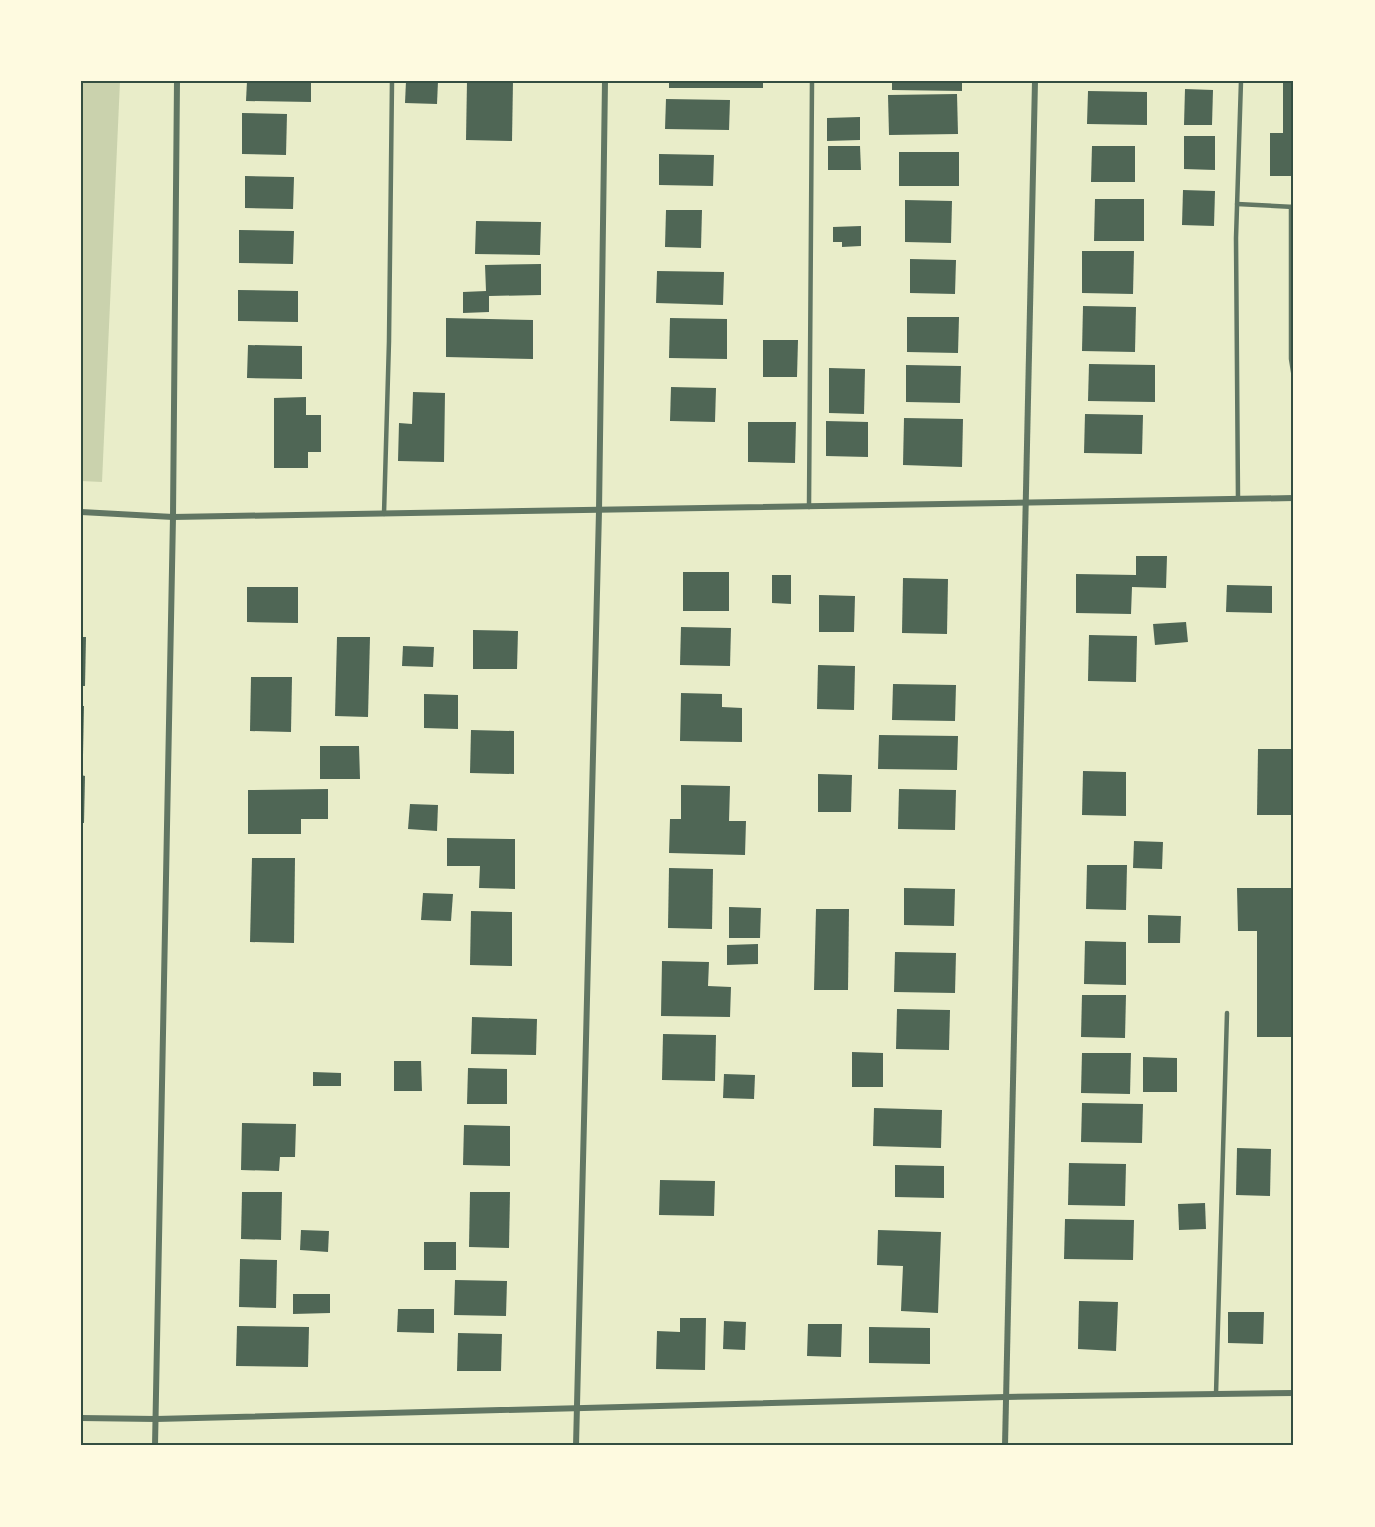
<svg xmlns="http://www.w3.org/2000/svg" width="1375" height="1527" viewBox="0 0 1375 1527" font-family="'Exo 2',sans-serif">
<style>
.green{fill:#cad2ad}
.building{fill:#4f6655}
.lines{fill:none;stroke-linecap:round;stroke-linejoin:round}
.service{stroke:#617663;stroke-width:4.5}
.minor{stroke:#617663;stroke-width:6}
.neatline{fill:none;stroke:#344e41;stroke-width:2}
</style>
<rect width="100%" height="100%" fill="#e9edc9"/>
<path class="green" d="M81,81h39l-18,401 -21,-1z"/>
<g class="building">
<path d="M247,81h64v21l-65,-1z"/>
<path d="M406,81h32l-1,23 -32,-1z"/>
<path d="M467,81h46l-1,60 -46,-1z"/>
<rect x="669" y="81" width="94" height="7"/>
<path d="M892,81h70v10l-70,-1z"/>
<path d="M1283,81h11v95h-24v-43h13z"/>
<path d="M1185,89l28,1 -1,35h-28z"/>
<path d="M1088,91l59,1v33l-60,-1z"/>
<path d="M957,94l1,40 -69,1 -1,-40z"/>
<path d="M666,99l64,1 -1,30 -64,-1z"/>
<path d="M242,113l45,1 -1,41 -44,-1z"/>
<path d="M860,117v23l-33,1v-23z"/>
<path d="M1184,136h31v34l-31,-1z"/>
<path d="M828,146h32l1,24h-33z"/>
<path d="M1092,146h43v36h-44z"/>
<rect x="899" y="152" width="60" height="34"/>
<path d="M659,154l55,1 -1,31 -54,-1z"/>
<path d="M245,176l49,1 -1,32 -48,-1z"/>
<path d="M1183,190l32,1 -1,35 -32,-1z"/>
<path d="M1095,199h49v42h-50z"/>
<path d="M905,200l47,1 -1,42 -46,-1z"/>
<path d="M666,210h36l-1,38 -36,-1z"/>
<path d="M476,221l65,1 -1,33 -65,-1z"/>
<path d="M861,226v20l-19,1v-5h-9v-15z"/>
<path d="M239,230l55,1 -1,33 -54,-1z"/>
<path d="M1082,251h52l-1,43 -51,-1z"/>
<path d="M910,259l46,1 -1,34 -45,-1z"/>
<path d="M541,264v31l-52,1v16l-26,1v-21l23,-1 -1,-26z"/>
<path d="M657,271l67,1 -1,33 -67,-2z"/>
<path d="M238,290l60,1v31l-60,-1z"/>
<path d="M1083,306l53,1 -1,45 -53,-1z"/>
<path d="M907,317h52l-1,36 -51,-1z"/>
<path d="M446,318l87,2v39l-87,-2z"/>
<path d="M670,318l57,1v40l-58,-1z"/>
<path d="M763,340h35l-1,37h-34z"/>
<path d="M248,345l54,1v33l-55,-1z"/>
<path d="M1089,364l66,1v37l-67,-1z"/>
<path d="M906,365l55,1 -1,37 -54,-1z"/>
<path d="M829,368l36,1 -1,45 -35,-1z"/>
<path d="M671,387l45,1 -1,34 -45,-1z"/>
<path d="M413,392l32,1 -1,69 -46,-1 1,-38 13,1z"/>
<path d="M306,397v18h15v37h-13v16h-34v-70z"/>
<path d="M1085,414l58,1 -1,39 -58,-1z"/>
<path d="M904,418l59,1 -1,48 -59,-2z"/>
<path d="M826,421l42,1v35l-42,-1z"/>
<path d="M748,422h48l-1,41 -47,-1z"/>
<path d="M1136,556h31l-1,32 -34,-1 -1,27 -55,-1v-39l60,1z"/>
<rect x="683" y="572" width="46" height="39"/>
<path d="M772,575h19v29l-19,-1z"/>
<path d="M903,578l45,1 -1,55 -45,-1z"/>
<path d="M1227,585l45,1v27l-46,-1z"/>
<path d="M247,587h51v36l-51,-1z"/>
<path d="M819,595l36,1 -1,36h-35z"/>
<path d="M1186,622l2,20 -33,3 -2,-21z"/>
<path d="M681,627l50,1 -1,38 -50,-1z"/>
<path d="M473,630l45,1 -1,38h-44z"/>
<path d="M1089,635l48,1 -1,46 -48,-1z"/>
<path d="M81,637h5l-1,49h-4z"/>
<path d="M337,637h33l-2,80 -33,-1z"/>
<path d="M403,646l31,1 -1,20 -31,-1z"/>
<path d="M818,665l37,1 -1,44 -37,-1z"/>
<path d="M251,677h41l-1,55 -41,-1z"/>
<path d="M893,684l63,1 -1,36 -63,-1z"/>
<path d="M681,693l41,1v13l20,1v34l-62,-1z"/>
<path d="M424,694l34,1v34l-34,-1z"/>
<path d="M81,706h3l-1,49h-2z"/>
<path d="M471,730l43,1v43l-44,-1z"/>
<path d="M879,735l79,1 -1,34 -79,-1z"/>
<path d="M320,746h39l1,33h-40z"/>
<path d="M1258,749h36v66h-37z"/>
<path d="M1083,771l43,1v44l-44,-1z"/>
<path d="M818,774l34,1 -1,37h-33z"/>
<path d="M81,775l4,1 -1,47h-3z"/>
<path d="M681,785l49,1 -1,35h17l-1,34 -76,-2 1,-34h11z"/>
<path d="M328,789v30h-27v15h-53v-44z"/>
<path d="M899,789l57,1 -1,40 -57,-1z"/>
<path d="M410,804l28,1 -1,26 -29,-2z"/>
<path d="M447,838l68,1v50l-36,-1 1,-22h-33z"/>
<path d="M1134,841l29,1 -1,27 -29,-1z"/>
<path d="M252,858h43l-1,85 -44,-1z"/>
<path d="M1087,865h40l-1,45 -40,-1z"/>
<path d="M669,868l44,1 -1,60 -44,-1z"/>
<path d="M904,888l51,1 -1,37 -50,-1z"/>
<path d="M1237,888h57v149h-37v-106h-19z"/>
<path d="M423,893l30,1 -2,27 -30,-1z"/>
<path d="M729,907l32,1 -1,30h-31z"/>
<path d="M816,909h33l-1,81h-34z"/>
<path d="M471,911l41,1v54l-42,-1z"/>
<path d="M1148,915l33,1 -1,27h-32z"/>
<path d="M1085,941l41,1v43l-42,-1z"/>
<path d="M758,944v20l-31,1v-20z"/>
<path d="M895,952l61,1 -1,40 -61,-1z"/>
<path d="M662,961l47,1 -1,24 23,1 -1,30 -69,-1z"/>
<path d="M1082,995h44l-1,43 -44,-1z"/>
<path d="M897,1009l53,1 -1,40 -53,-1z"/>
<path d="M472,1017l65,2 -1,36 -65,-1z"/>
<path d="M663,1034l53,1 -1,46 -53,-1z"/>
<path d="M852,1052l31,1v34h-31z"/>
<path d="M1082,1053h49l-1,41 -49,-1z"/>
<path d="M1143,1057l34,1v34h-34z"/>
<path d="M394,1061h27l1,30h-28z"/>
<path d="M468,1068l39,1v35h-40z"/>
<path d="M313,1072l28,1v13h-28z"/>
<path d="M724,1074l31,1 -1,24 -31,-1z"/>
<path d="M1082,1103l61,1 -1,39 -61,-1z"/>
<path d="M874,1108l68,2 -1,38 -68,-2z"/>
<path d="M242,1123l54,1 -1,33h-15l-1,14 -38,-1z"/>
<path d="M464,1125l46,1v40l-47,-1z"/>
<path d="M1237,1148l34,1 -1,47 -34,-1z"/>
<path d="M1069,1163l57,1 -1,42 -57,-1z"/>
<path d="M895,1165l49,1v32l-49,-1z"/>
<path d="M660,1180l55,1 -1,35 -55,-1z"/>
<path d="M242,1192h40l-1,48 -40,-1z"/>
<path d="M470,1192h40l-1,56 -40,-1z"/>
<path d="M1205,1203l1,26 -27,1 -1,-26z"/>
<path d="M1065,1219l69,1 -1,40 -69,-1z"/>
<path d="M301,1230l28,1 -1,21 -28,-2z"/>
<path d="M878,1230l63,2 -3,81 -37,-2 2,-45 -26,-1z"/>
<rect x="424" y="1242" width="32" height="28"/>
<path d="M240,1259l37,1 -1,48 -37,-1z"/>
<path d="M455,1280l52,1 -1,35 -52,-1z"/>
<path d="M293,1294h37v19l-37,1z"/>
<path d="M1079,1301l39,1 -2,49 -38,-2z"/>
<path d="M398,1309h36v24l-37,-1z"/>
<path d="M1228,1312h36l-1,32 -35,-1z"/>
<path d="M680,1318h26l-1,52 -49,-1 1,-38 23,1z"/>
<path d="M724,1321l22,1 -1,28 -22,-1z"/>
<path d="M808,1324h34l-1,33 -34,-1z"/>
<path d="M237,1326l72,1 -1,40 -72,-1z"/>
<path d="M869,1327l61,1v36l-61,-1z"/>
<path d="M458,1333l44,1 -1,37h-44z"/>
</g>
<g class="lines">
<g class="service">
<path d="M1237,204l57,3"/>
<path d="M1291,207v152l3,19"/>
<path d="M1238,499l-2,-261 5,-157"/>
<path d="M809,507l3,-426"/>
<path d="M384,514l5,-173 3,-260"/>
<path d="M1216,1394l11,-381"/>
</g>
<g class="minor">
<path d="M81,512l92,5 1121,-19"/>
<path d="M81,1418l75,1 850,-22 288,-4"/>
<path d="M155,1446l18,-929 4,-436"/>
<path d="M576,1446l23,-935 6,-430"/>
<path d="M1005,1446l30,-1365"/>
</g>
</g>
<rect width="1375" height="1527" fill="none" stroke="#fefae0" stroke-width="165"/>
<rect x="82" y="82" width="1210" height="1362" class="neatline"/>
</svg>
